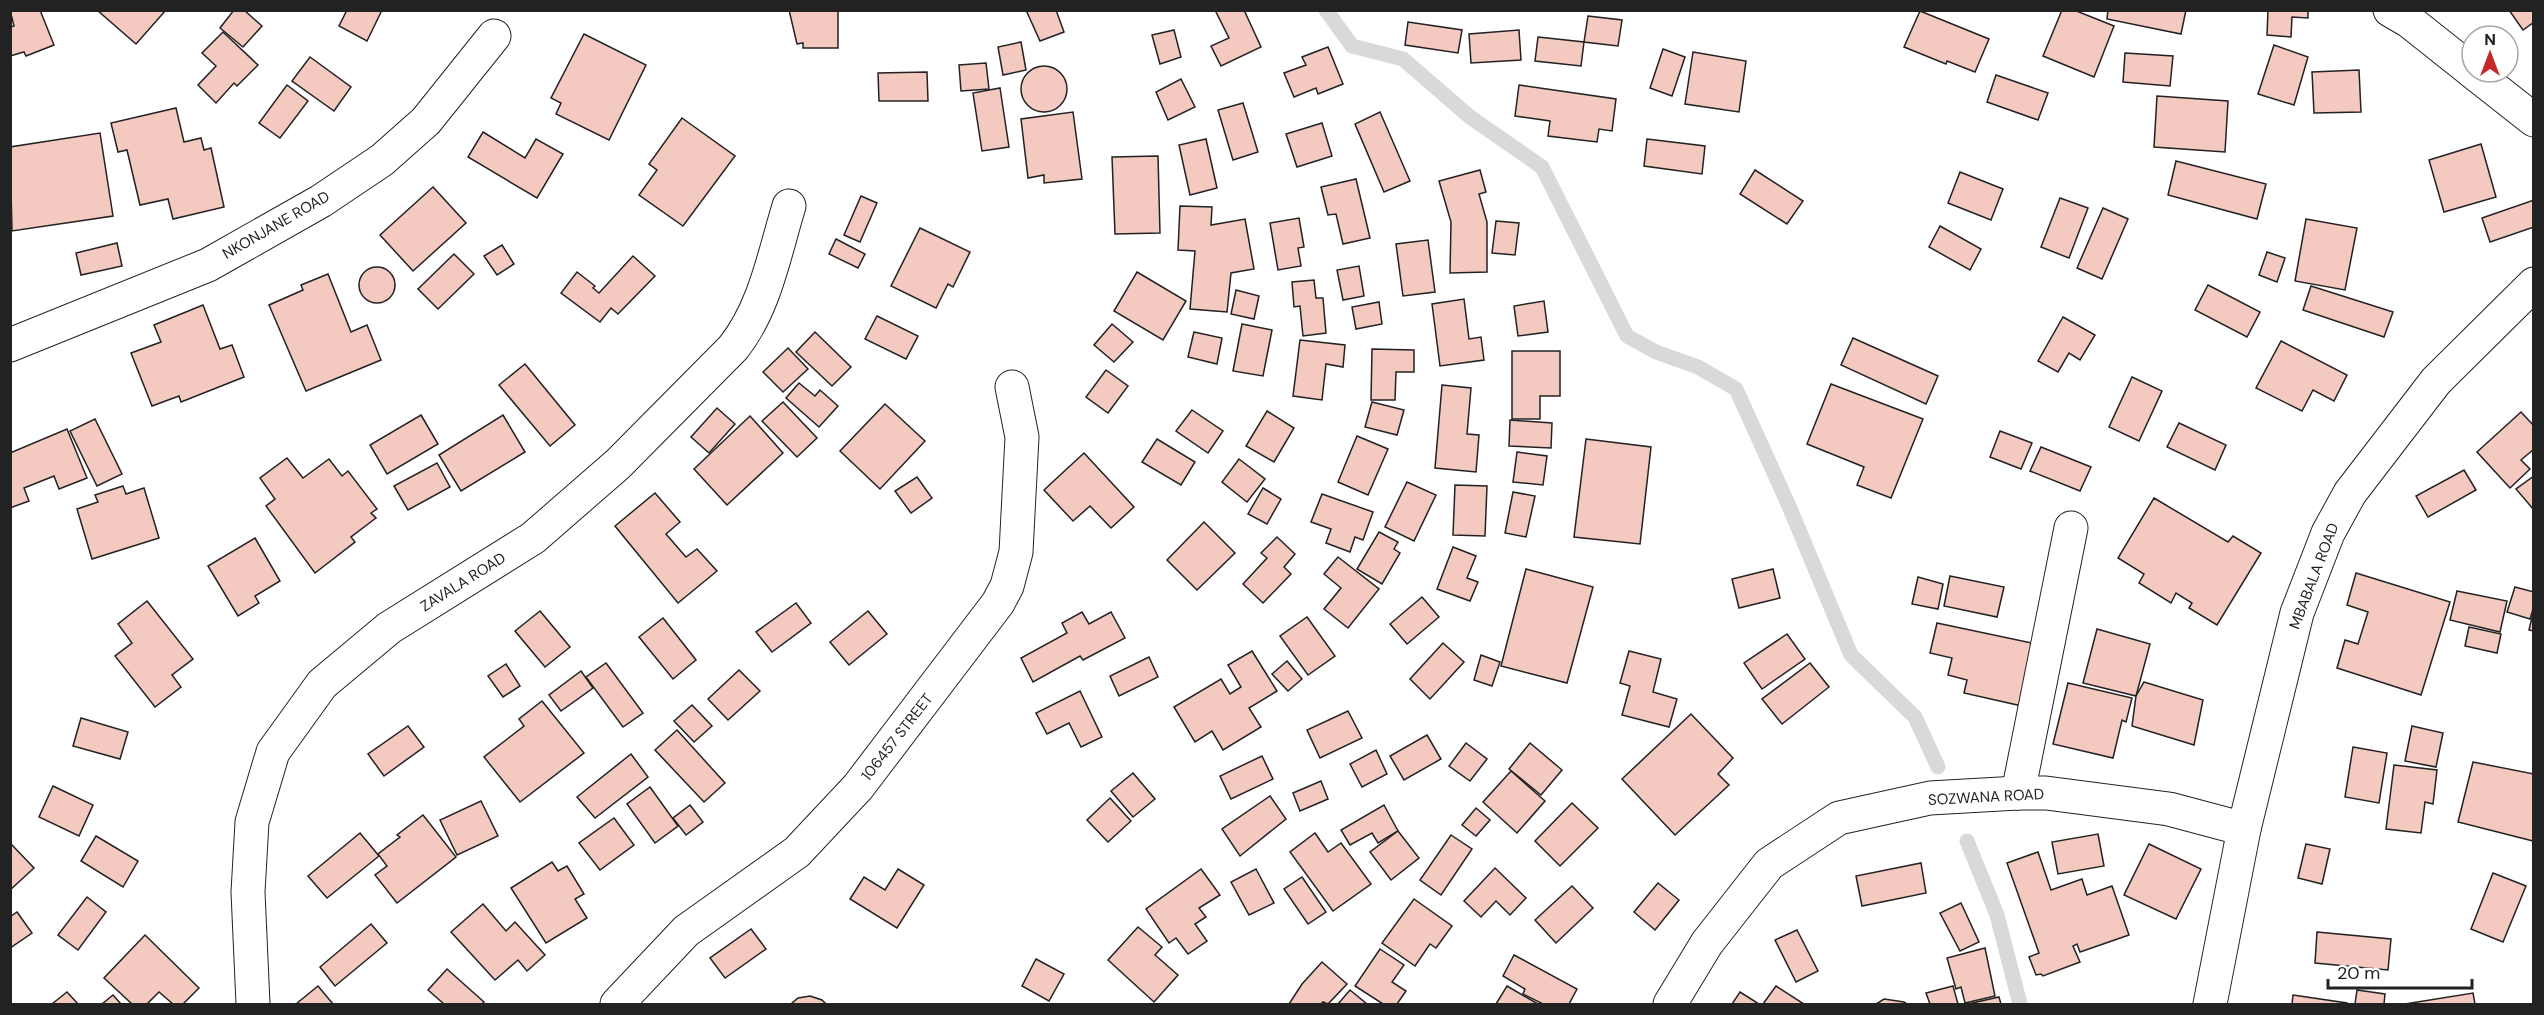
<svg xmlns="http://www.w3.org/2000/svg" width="2544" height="1015" viewBox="0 0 2544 1015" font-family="'DM Sans',sans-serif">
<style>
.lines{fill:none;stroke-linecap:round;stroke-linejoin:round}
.stream{stroke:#d9d9d9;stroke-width:15}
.building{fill:#f3c9c0;stroke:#222;stroke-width:1.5}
.street-casing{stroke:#222;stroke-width:35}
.street{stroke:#fff;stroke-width:33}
.labels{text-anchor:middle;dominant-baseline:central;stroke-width:4.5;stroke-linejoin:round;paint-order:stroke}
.street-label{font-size:15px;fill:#222;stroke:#fff}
</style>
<rect width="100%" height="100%" fill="#fff"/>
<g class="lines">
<g class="stream">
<path d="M1326,10l26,36 51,13 67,58 72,50 85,169 29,16 42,15 38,22 53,117 62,149 64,62 23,50"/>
<path d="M1967,841l30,74 23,89"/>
</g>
</g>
<g class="building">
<path d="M10,10h30l14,35 -28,11 -2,-4 -14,4v-29l4,-1z"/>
<path d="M97,10h69l-30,34z"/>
<path d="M234,10h10l18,16 -19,21 -23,-19z"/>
<path d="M347,10h35l-15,31 -28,-15z"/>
<path d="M789,10h49v38h-35v-5l-6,1z"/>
<path d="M1026,10h30l8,22 -24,9z"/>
<path d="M1215,10h29l17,37 -40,19 -10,-20 18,-8z"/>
<path d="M2062,10h12l40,16 -20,51 -51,-21z"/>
<path d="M2108,10h78l-5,24 -74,-15z"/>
<path d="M2268,10h40v8l-16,-1 -1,20 -24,-2z"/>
<path d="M2509,10h25v12l-11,8z"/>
<path d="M1920,11l69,28 -14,33 -28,-11 -1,3 -42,-17z"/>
<path d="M1588,16l34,4 -4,26 -34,-4z"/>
<path d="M1408,22l54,8 -4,23 -53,-8z"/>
<path d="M1174,30l7,27 -21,7 -8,-29z"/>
<path d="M1519,30l2,30 -50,3 -2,-29z"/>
<path d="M223,32l35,33 -21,21 -3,-3 -18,20 -18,-18 18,-19 -14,-13z"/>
<path d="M584,34l62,31 -37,75 -53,-26 5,-11 -10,-5z"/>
<path d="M1538,37l46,5 -3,24 -46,-5z"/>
<path d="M1021,42l5,28 -23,5 -5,-28z"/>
<path d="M2274,45l34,12 -14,48 -36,-11z"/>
<path d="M1328,47l15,37 -25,10 -2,-6 -22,9 -10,-24 22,-8 -4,-8z"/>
<path d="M1663,49l22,8 -13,39 -22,-8z"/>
<path d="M1693,52l53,9 -7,51 -54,-8z"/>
<path d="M2125,53l48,3 -3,30 -47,-4z"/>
<path d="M310,57l41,30 -17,24 -42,-30z"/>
<path d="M986,63l3,26 -28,2 -2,-26z"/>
<circle cx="1044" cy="89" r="23"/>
<path d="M2359,70l2,42 -47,1 -2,-41z"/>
<path d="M927,72l1,29h-49l-1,-28z"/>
<path d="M1996,75l52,18 -10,27 -51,-18z"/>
<path d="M1181,79l14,28 -27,13 -12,-28z"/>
<path d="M287,85l21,16 -28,37 -21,-15z"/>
<path d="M1519,85l97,14 -4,32 -13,-2 -2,13 -49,-6 2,-15 -35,-5z"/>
<path d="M1000,88l9,59 -27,4 -9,-58z"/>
<path d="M2157,96l71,5 -3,51 -71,-5z"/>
<path d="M1243,103l15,49 -25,8 -15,-50z"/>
<path d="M176,108l8,34 17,-4 3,12 7,-2 13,59 -51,12 -5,-20 -28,6 -13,-55 -9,2 -7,-29z"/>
<path d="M1073,112l9,67 -38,4v-8l-16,3 -7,-59z"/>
<path d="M1380,112l30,69 -26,11 -29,-68z"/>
<path d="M682,118l53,38 -52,70 -44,-31 18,-25 -8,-6z"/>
<path d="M1322,123l10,33 -35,11 -11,-33z"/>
<path d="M483,132l42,26 11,-19 27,15 -26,44 -69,-41z"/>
<path d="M100,133l13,83 -101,15 -2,-84z"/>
<path d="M1206,139l11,49 -27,7 -11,-50z"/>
<path d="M1647,139l58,7 -3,28 -58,-8z"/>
<path d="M2481,144l15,53 -52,15 -15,-52z"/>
<path d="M1158,156l2,77 -45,1 -3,-77z"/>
<path d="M2176,161l90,23 -9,35 -89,-24z"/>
<path d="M1480,170l6,22 -7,2 8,28v50l-37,1 1,-51 -12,-41z"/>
<path d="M1755,170l48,31 -16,23 -47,-30z"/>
<path d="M1960,172l43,17 -12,31 -43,-17z"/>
<path d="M1356,179l14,59 -27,6 -7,-30 -8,1 -7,-28z"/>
<path d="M433,187l33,36 -53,48 -33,-36z"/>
<path d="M861,196l16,7 -17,39 -16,-7z"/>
<path d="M2060,198l28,10 -19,50 -28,-11z"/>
<path d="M2534,200v27l-44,15 -8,-24z"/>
<path d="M1180,206l32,1 -1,18 34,-6 9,50 -23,4 -4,39 -37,-3 5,-58 -17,-1z"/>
<path d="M2103,208l25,11 -26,60 -25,-11z"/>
<path d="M1299,218l5,29 -6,1 3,18 -23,4 -8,-47z"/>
<path d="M2306,219l51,9 -12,62 -50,-9z"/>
<path d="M1496,221l23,2 -4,32 -23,-2z"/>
<path d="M1940,226l41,23 -11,21 -41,-23z"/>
<path d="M920,228l50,24 -17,35 -5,-3 -12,24 -45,-22z"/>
<path d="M836,239l29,15 -7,14 -29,-14z"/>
<path d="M1428,240l7,52 -32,4 -7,-52z"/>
<path d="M117,243l5,23 -41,9 -5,-22z"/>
<path d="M502,245l12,19 -17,11 -13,-19z"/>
<path d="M2267,252l18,6 -8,24 -18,-7z"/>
<path d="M454,254l20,20 -36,35 -20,-20z"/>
<path d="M633,256l22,20 -37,38 -7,-6 -11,14 -39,-29 16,-21 18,14 -2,2 6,5z"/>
<path d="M1359,266l5,30 -21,4 -6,-30z"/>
<circle cx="377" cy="285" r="18"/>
<path d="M1137,272l49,29 -23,39 -49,-29z"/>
<path d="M328,274l23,58 16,-7 14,35 -75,31 -37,-86 34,-15 -2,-5z"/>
<path d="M1314,280l2,18h7l3,35 -23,3 -3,-30 -6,1 -2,-25z"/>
<path d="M2208,285l52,27 -13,25 -52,-27z"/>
<path d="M2311,286l82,26 -9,25 -81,-27z"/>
<path d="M1236,290l23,6 -5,23 -23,-5z"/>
<path d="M1464,299l5,40 12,-2 3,23 -44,6 -8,-62z"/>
<path d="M1544,301l4,31 -30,4 -4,-30z"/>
<path d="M1379,302l3,22 -26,5 -4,-22z"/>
<path d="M203,305l17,44 12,-4 12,32 -63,25 -2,-6 -27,10 -21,-53 30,-11 -7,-17z"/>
<path d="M877,316l41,20 -12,23 -41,-20z"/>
<path d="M2063,317l32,18 -15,25 -11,-7 -11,19 -20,-11z"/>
<path d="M1112,324l21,18 -19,20 -20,-17z"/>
<path d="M1242,324l30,6 -9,46 -30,-5z"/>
<path d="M815,332l36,35 -19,19 -36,-34z"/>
<path d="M1194,332l28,6 -5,26 -29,-7z"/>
<path d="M1853,338l85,38 -12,28 -85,-39z"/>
<path d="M1300,340l45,5 -2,22 -17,-3 -4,36 -29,-4z"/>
<path d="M2281,341l66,34 -13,26 -21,-11 -11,21 -46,-23z"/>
<path d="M788,348l20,21 -25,23 -20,-20z"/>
<path d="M1372,349l42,1v22h-18l-1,28h-24z"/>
<path d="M1512,351h48v45h-20v23h-28z"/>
<path d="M525,364l50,61 -25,21 -51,-61z"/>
<path d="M1106,370l22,16 -20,27 -22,-16z"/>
<path d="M2132,377l30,14 -23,50 -30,-14z"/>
<path d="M799,383l16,13 5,-6 18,16 -19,21 -33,-29z"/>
<path d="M1831,384l92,35 -32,79 -34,-13 7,-18 -57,-23z"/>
<path d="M1442,385l29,3 -4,46 12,1 -3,37 -41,-4z"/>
<path d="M783,402l34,36 -20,19 -35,-36z"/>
<path d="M1372,402l32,8 -7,25 -32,-8z"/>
<path d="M885,404l40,37 -45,48 -40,-38z"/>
<path d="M717,408l18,16 -26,29 -18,-16z"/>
<path d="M1192,410l31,21 -15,22 -32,-22z"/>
<path d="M1267,411l27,17 -20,34 -28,-16z"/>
<path d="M2521,412l13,14v23l-13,11 9,9 -20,19 -33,-36z"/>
<path d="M421,415l17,29 -51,30 -17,-29z"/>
<path d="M503,415l22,37 -64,39 -22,-36z"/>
<path d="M750,416l33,37 -56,52 -33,-36z"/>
<path d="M95,419l27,55 -25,12 -27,-55z"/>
<path d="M1510,420l42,3 -1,25 -42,-2z"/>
<path d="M2179,423l47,22 -11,25 -48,-23z"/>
<path d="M67,429l20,49 -28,11 -5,-13 -30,12 5,13 -19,7v-55z"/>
<path d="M2000,431l32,12 -11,26 -31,-12z"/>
<path d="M1357,436l31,13 -20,46 -30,-13z"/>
<path d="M1157,439l38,23 -14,23 -39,-23z"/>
<path d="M1586,439l65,8 -11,97 -66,-7z"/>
<path d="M2041,447l50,20 -11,24 -50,-20z"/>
<path d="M1517,452l30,4 -4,29 -30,-3z"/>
<path d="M1084,453l50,54 -23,21 -21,-22 -17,15 -29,-31z"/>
<path d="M287,458l16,20 26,-19 13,17 6,-5 29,38 -6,4 5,5 -25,19 4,5 -40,31 -49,-67 9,-7 -15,-21z"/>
<path d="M1239,459l26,20 -18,23 -25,-20z"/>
<path d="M437,463l13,24 -42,23 -14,-24z"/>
<path d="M2464,470l12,20 -48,27 -12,-21z"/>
<path d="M2534,476v34l-18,-21z"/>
<path d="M917,477l15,21 -21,15 -16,-22z"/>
<path d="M1407,482l29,13 -22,46 -29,-14z"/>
<path d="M1455,485l32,1 -2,50 -32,-1z"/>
<path d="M123,486l3,8 18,-6 15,50 -67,21 -15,-50 21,-7 -3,-7z"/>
<path d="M1263,488l18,11 -14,25 -19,-10z"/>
<path d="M1513,492l22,4 -9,41 -21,-4z"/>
<path d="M655,493l25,29 -14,12 20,23 11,-8 20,22 -39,32 -63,-77z"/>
<path d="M1322,494l51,18 -10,28 -8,-3 -5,15 -24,-9 5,-14 -20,-7z"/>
<path d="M2154,498l74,44 5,-6 28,17 -44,72 -28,-17 3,-5 -16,-10 -5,10 -32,-20 5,-9 -26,-16z"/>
<path d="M1204,522l31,31 -38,37 -30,-30z"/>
<path d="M1379,532l19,10 -4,7 6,4 -18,31 -25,-15z"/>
<path d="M1277,537l18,17 -11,13 7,7 -28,29 -20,-19 24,-26 -6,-5z"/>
<path d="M255,538l25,43 -25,15 4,7 -21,13 -30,-50z"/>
<path d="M1453,547l23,9 -9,22 11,4 -8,19 -33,-12z"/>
<path d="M1338,557l41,32 -31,39 -24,-19 17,-21 -17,-14z"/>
<path d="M1526,569l67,18 -26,96 -66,-17z"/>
<path d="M1773,569l7,29 -41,10 -7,-29z"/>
<path d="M2356,573l94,29 -29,93 -84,-27 8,-28 13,4 10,-32 -21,-7z"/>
<path d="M1950,576l54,11 -7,30 -53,-11z"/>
<path d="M1918,577l25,7 -5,25 -26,-5z"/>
<path d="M2515,587l19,5v14l-4,13 -23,-7z"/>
<path d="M2457,591l50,10 -7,31 -50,-12z"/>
<path d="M1422,597l17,20 -32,27 -17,-20z"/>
<path d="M147,601l46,58 -21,16 9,12 -26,20 -40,-51 17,-13 -14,-19z"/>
<path d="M796,603l15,20 -39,29 -16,-20z"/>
<path d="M2534,609v22l-5,-1z"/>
<path d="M540,611l30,36 -25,20 -30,-36z"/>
<path d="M868,611l19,23 -38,31 -19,-23z"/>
<path d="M1082,612l7,12 22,-12 14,26 -42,22 -3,-4 -47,26 -12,-24 46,-25 -5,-10z"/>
<path d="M1307,617l28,39 -27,19 -28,-39z"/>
<path d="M663,618l33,42 -23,19 -34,-42z"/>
<path d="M1937,623l99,21 -14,62 -58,-13 3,-13 -19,-5 4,-17 -22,-5z"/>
<path d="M2469,627l32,7 -4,19 -32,-7z"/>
<path d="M2097,629l53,15 -14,52 -53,-13z"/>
<path d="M1787,634l18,25 -43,30 -18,-26z"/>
<path d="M1443,643l21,19 -34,37 -20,-20z"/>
<path d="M1252,651l25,40 -28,17 12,19 -38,23 -11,-19 -17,11 -21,-35 47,-28 9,15 11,-7 -13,-22z"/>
<path d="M1629,651l32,8 -8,33 24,7 -8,28 -47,-12 8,-29 -10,-3z"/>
<path d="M1481,655l19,7 -8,24 -18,-6z"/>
<path d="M1149,657l9,20 -39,19 -9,-20z"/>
<path d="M1287,661l15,18 -14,12 -16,-17z"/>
<path d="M606,663l37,50 -20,14 -37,-50z"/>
<path d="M1810,663l19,24 -47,37 -20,-25z"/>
<path d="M506,664l14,22 -17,11 -15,-21z"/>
<path d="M739,670l21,21 -32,29 -20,-21z"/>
<path d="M581,671l12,17 -32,23 -12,-16z"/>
<path d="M2144,682l59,18 -9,45 -62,-19 4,-30z"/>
<path d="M2068,683l64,15 -6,24 -4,-2 -9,38 -60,-14z"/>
<path d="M1080,691l22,46 -21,10 -12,-24 -22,11 -11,-21z"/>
<path d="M542,701l42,52 -64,49 -36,-45 40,-31 -5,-7z"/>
<path d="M692,705l20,21 -18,16 -20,-21z"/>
<path d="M1348,711l14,27 -42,20 -13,-28z"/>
<path d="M1691,714l42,44 -15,16 11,11 -54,50 -53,-56z"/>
<path d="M81,718l47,14 -8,27 -47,-13z"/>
<path d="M408,726l16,21 -40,29 -16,-22z"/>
<path d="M2412,726l31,7 -7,34 -31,-6z"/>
<path d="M677,730l48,53 -21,19 -49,-52z"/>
<path d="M1427,735l14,24 -37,21 -14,-24z"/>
<path d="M1466,743l21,16 -17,22 -21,-15z"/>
<path d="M1530,743l32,27 -21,25 -32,-26z"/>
<path d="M2353,747l34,6 -8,50 -34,-6z"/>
<path d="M1376,750l11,24 -25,13 -12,-23z"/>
<path d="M631,754l17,23 -53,41 -18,-21z"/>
<path d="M1262,756l11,23 -42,20 -11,-23z"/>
<path d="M2473,762l61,12 -1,67 -75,-19z"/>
<path d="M2394,765l43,5 -4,34 -8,-2 -4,31 -35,-4z"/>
<path d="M1511,771l34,30 -28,32 -34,-31z"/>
<path d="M1133,773l22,26 -22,18 -22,-26z"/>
<path d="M1321,781l7,18 -28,12 -7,-18z"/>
<path d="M53,786l40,19 -14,31 -40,-19z"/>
<path d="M650,787l28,39 -23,17 -28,-39z"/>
<path d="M1270,796l16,23 -46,37 -18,-27z"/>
<path d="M1110,798l21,23 -23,21 -21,-22z"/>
<path d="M481,801l17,35 -41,19 -17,-35z"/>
<path d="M1572,803l26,25 -38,38 -25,-25z"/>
<path d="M690,805l13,17 -17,13 -13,-17z"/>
<path d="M1384,805l14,26 -20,12 -6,-10 -22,12 -9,-15z"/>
<path d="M1476,808l14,12 -14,16 -14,-11z"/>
<path d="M423,815l33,42 -59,46 -22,-28 12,-9 -9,-12 22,-17 -3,-2z"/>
<path d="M614,818l20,27 -34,25 -21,-27z"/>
<path d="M1398,831l21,27 -28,22 -21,-28z"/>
<path d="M360,833l19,23 -52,42 -19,-22z"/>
<path d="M1315,833l13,19 13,-9 30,41 -38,27 -43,-59z"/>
<path d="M2098,834l6,32 -46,8 -6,-32z"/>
<path d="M1451,835l21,14 -31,46 -21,-15z"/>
<path d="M96,836l42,25 -15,26 -42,-26z"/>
<path d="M2149,844l52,25 -25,50 -52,-24z"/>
<path d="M2306,844l24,5 -8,35 -24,-6z"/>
<path d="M12,845l22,23 -24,22v-44z"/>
<path d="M2038,852l13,38 31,-11 5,16 25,-9 17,49 -49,17 -3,-8 -4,2 7,16 -37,14 -2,-2 -5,1 -7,-18 10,-4 -32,-90z"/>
<path d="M552,862l6,9 9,-5 17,28 -9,5 12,19 -41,25 -35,-55z"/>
<path d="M1921,863l5,30 -64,13 -6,-30z"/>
<path d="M1495,868l31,30 -16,17 -14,-14 -15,16 -17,-16z"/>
<path d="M898,869l26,16 -27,43 -47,-29 14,-22 21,13z"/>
<path d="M1201,869l19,26 -21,13 7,9 -11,7 12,17 -19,13 -12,-16 -7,5 -23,-34z"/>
<path d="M1256,869l18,34 -25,12 -18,-33z"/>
<path d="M2493,873l33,13 -23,56 -32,-13z"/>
<path d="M1302,877l24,35 -18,12 -24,-35z"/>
<path d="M1658,883l21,17 -24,30 -21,-18z"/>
<path d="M1572,886l21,22 -37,35 -21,-23z"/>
<path d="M87,897l19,15 -28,38 -20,-15z"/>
<path d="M1414,899l38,27 -16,22 -6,-4 -15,22 -33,-23z"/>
<path d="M1961,903l18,39 -19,9 -20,-38z"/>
<path d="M483,904l23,27 9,-9 30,33 -18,16 -9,-11 -23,20 -44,-48z"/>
<path d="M17,912l15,21 -22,15v-31z"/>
<path d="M371,924l16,19 -52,43 -15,-19z"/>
<path d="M1138,927l24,20 -7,8 23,20 -24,27 -46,-42z"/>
<path d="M751,929l15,20 -41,29 -15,-20z"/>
<path d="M1797,930l21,41 -22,11 -21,-42z"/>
<path d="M2317,932l74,7 -3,31 -73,-7z"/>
<path d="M145,935l54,53 -16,16h-10l-14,-12 -12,12h-15l-28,-26z"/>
<path d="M1985,948l10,48 -30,7 -4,-16 -5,2 -9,-31z"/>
<path d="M1380,949l24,16 -12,17 14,9 -9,13h-14l-28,-18z"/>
<path d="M1514,955l63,34 -8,15h-26l-20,-10 2,-5 -22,-13z"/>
<path d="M1036,959l28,15 -15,27 -27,-15z"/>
<path d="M1322,962l25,22 -19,20 -5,-2 -2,2h-32l13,-20z"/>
<path d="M447,969l37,33 -2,2h-38l-16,-14z"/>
<path d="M318,986l15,18h-37z"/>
<path d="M1507,986l31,18h-42z"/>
<path d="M1776,986l28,18h-41z"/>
<path d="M1953,986l5,18h-28l-4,-11z"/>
<path d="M1350,990l17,14h-29z"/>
<path d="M2357,990l28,4 -1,10h-29z"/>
<path d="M67,992l11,12h-26z"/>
<path d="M1740,992l19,12h-27z"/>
<path d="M2473,993l2,11h-70z"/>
<path d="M113,995l8,9h-19z"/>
<path d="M2293,995l54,8v1h-55z"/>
<path d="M810,996l12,4 4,4h-35l7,-6z"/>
<path d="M1999,997l2,7h-33z"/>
<path d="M1884,999l20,3 3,2h-31z"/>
</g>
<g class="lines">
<defs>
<g id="street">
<path d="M2390,10l19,11 63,50"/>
<path d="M2473,72l61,48"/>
<path d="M10,345l198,-80 113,-64 61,-41 44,-39 68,-85"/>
<path d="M2018,793l53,-265"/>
<path d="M253,1004l-5,-112 4,-70 21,-70 49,-68 67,-56 144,-90 85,-74 115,-116c32,-40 41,-93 56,-142"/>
<path d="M617,1004l69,-73 111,-79 61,-65 140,-184 9,-17 9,-34 6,-115 -10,-50"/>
<path d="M1670,1004l37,-61 62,-79 70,-46 91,-20 88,-5h28l123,16 75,20"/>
<path d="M2210,1004l34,-175 53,-216 31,-80 22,-40 86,-112 98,-97"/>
</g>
</defs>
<use href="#street" class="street-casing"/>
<use href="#street" class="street"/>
</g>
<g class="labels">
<g class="street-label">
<text transform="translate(276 225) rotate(-30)">NKONJANE ROAD</text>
<text transform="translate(2314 576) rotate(-69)">MBABALA ROAD</text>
<text transform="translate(463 582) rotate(-32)">ZAVALA ROAD</text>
<text transform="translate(897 737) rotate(-52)">106457 STREET</text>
<text transform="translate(1986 797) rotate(-3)">SOZWANA ROAD</text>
</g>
</g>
<rect width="2544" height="1015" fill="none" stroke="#222222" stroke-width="24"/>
<g transform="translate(2490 54)"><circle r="28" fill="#ffffff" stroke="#a7a7a7" stroke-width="1.5"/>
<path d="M0-4.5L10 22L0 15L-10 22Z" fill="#c62828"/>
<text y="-9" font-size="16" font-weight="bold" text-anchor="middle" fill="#222222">N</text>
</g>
<path d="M2328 979v9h144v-9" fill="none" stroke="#222222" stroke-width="3"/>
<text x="2337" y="979" font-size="18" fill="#222222" stroke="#ffffff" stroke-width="4.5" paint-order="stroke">20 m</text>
</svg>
